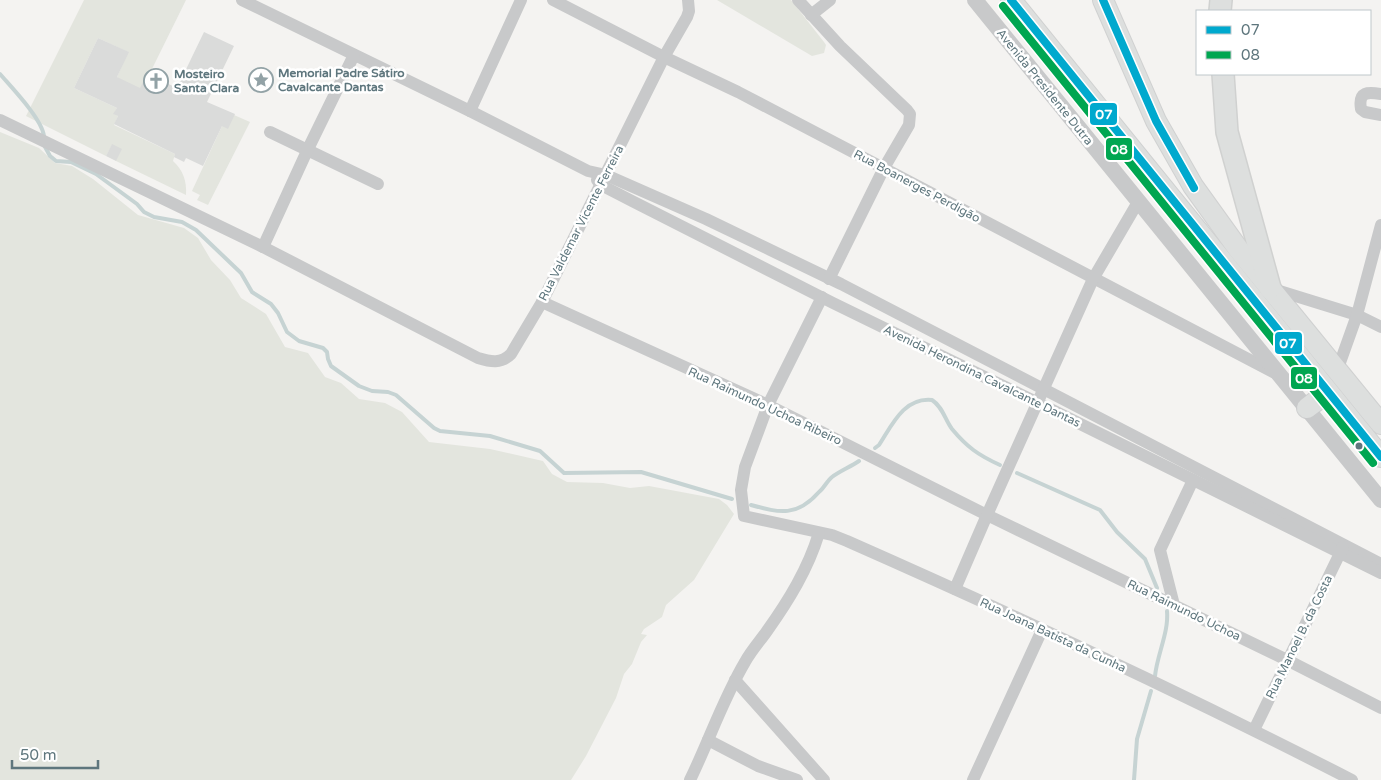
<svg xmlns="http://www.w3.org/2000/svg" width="1381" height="780" viewBox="0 0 1381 780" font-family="'Varela Round',sans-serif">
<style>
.green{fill:#e3e5de}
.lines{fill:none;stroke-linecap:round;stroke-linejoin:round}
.stream{stroke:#c6d3d3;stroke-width:4}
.building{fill:#dadbda}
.primary-casing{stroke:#d0d1d1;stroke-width:22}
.trunk-casing{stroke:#d0d1d0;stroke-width:24}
.minor{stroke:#c8c9ca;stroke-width:12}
.tertiary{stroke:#c8c9ca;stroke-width:16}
.primary{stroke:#dddfde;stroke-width:20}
.trunk{stroke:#dddfde;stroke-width:21}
.bus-1-casing{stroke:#fff;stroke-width:11}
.bus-2-casing{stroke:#fff;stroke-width:11}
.bus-1{stroke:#00a9ce;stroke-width:8}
.bus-2{stroke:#00a651;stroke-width:8}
.bus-dot{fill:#5e767d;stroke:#fff;stroke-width:2}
.labels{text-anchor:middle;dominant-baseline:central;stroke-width:5;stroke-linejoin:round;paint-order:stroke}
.poi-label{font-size:12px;font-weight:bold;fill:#5e767d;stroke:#fff;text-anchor:start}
.street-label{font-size:12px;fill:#5e767d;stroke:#fff}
.line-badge{stroke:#fff;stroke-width:2}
.badge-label{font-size:14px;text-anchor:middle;font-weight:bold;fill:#fff}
</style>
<rect width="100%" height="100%" fill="#f4f3f1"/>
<g class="green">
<path d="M84,0h102l-37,75 -12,19 -20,-17 11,-25 -30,-14 -24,50 43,20 -3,6 4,2 -4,9 61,29 -2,7c10,9 14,20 13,34l-70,-34 -4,-16 -6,11 -80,-40z"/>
<path d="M717,0h74l33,42 2,3 -2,8 -12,3z"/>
<path d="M234,115l16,7 -42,83 -11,-5 3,-5 -8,-4 30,-65z"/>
<path d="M0,132l39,16 16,15 17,3 21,13 45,36 46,13 14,10 13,22 19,20 11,18 25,16 19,33 23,6 17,24 16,6 18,16 26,4 17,9 27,30 61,7 53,12 9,13 15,8 36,1 27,5 19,-2 70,13 8,6 7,9 -40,66 -28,25 -4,12 -18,12 -3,5 6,1 -6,7 -9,22 -8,10 -8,24 -30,58 -15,24h-571z"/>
</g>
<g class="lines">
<g class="stream">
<path d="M0,74c12,14 42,45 44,62"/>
<path d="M44,145l6,11 6,5 15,1 25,12 41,30 7,8 10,5 28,5 14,8 45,43 11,19 19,12 7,9 9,19 12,9 24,7 4,4 1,7 3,7 28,20 13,5 16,1 8,3 38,33 6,3 50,5 50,15 24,22 77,-1 91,27"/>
<path d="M875,448l4,-3c13,-20 25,-48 53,-45 11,7 13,20 20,29 15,18 26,26 48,36"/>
<path d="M1017,473l83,37 17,22 28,27 12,29"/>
<path d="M751,505c29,8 46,12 68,-13 5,-4 8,-11 13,-15 8,-6 18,-10 27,-16"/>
<path d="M1155,676c2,-21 14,-44 12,-65"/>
<path d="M1134,780l3,-41 14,-48"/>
</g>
</g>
<g class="building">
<path d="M204,32l30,14 -27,56 28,12 -7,15 -6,-3 -19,40 -17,-8 -2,4 -10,-5 1,-3 -61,-30 4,-8 -5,-2 4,-6 -43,-20 24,-50 31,14 -12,25 23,11 7,-14 30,14z"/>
<path d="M112,144l10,5 -6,12 -10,-5z"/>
</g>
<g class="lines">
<defs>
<g id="primary">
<path d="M1011,0l370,457"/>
<path d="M1103,0l53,121 37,65 46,64 142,174"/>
<path d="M1307,408l21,-16"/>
</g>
<g id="trunk">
<path d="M1220,11l1,-11"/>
<path d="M1223,74l4,58 43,156"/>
</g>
</defs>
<use href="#primary" class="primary-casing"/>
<use href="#trunk" class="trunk-casing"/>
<g class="minor">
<path d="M242,0l228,111 118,60 18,4 100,44 135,65 540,280"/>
<path d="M553,0l111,57 74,35 537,281"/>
<path d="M798,0l42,46 67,64 3,4 -1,11 -25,43 -55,111"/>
<path d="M811,15l19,-15"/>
<path d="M1381,94c-13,-2 -23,-3 -20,15l4,3 16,3"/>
<path d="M470,111l51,-111"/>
<path d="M0,120l263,127 215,111c13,4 23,6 33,-4l31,-52 122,-245 23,-40 2,-6 -1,-11"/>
<path d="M270,132l108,52"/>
<path d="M597,180l4,5 31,16 201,102 205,100 343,170"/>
<path d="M263,247l44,-96 47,-96"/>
<path d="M1273,289l84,26 24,12"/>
<path d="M822,297l-54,108 -23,62 -4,23 3,26 88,19 15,6c170,75 339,154 505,239"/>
<path d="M542,302l226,103 219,110 300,145 94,48"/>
<path d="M1337,371l20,-56 24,-90"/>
<path d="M955,589l32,-74 106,-236 45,-77"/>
<path d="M1174,605l-14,-55 33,-70"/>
<path d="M735,680l89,100"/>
<path d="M1254,730l89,-183"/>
<path d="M708,740l50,26 39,14"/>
<path d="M690,780c19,-39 33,-81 55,-118 6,-11 15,-21 22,-31 22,-31 41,-62 52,-98"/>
<path d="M973,780l69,-150"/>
</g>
<path class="tertiary" d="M975,0l406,500"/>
<use href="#primary" class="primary"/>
<use href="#trunk" class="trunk"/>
<defs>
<g id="bus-1">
<path d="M1011,0l370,457"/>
<path d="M1103,0l53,121 38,67"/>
</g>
<path id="bus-2" d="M1003,6l370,457"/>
</defs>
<use href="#bus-1" class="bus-1-casing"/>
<use href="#bus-2" class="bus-2-casing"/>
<use href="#bus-1" class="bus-1"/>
<use href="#bus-2" class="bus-2"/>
</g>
<defs>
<symbol id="sight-ring" viewBox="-11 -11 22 22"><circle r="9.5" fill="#fff" stroke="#92a2a6" stroke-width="1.5"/><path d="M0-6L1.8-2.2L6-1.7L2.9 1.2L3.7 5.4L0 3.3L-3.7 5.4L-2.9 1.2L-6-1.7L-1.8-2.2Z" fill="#92a2a6"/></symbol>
<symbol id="church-ring" viewBox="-11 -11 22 22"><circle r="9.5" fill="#fff" stroke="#92a2a6" stroke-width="1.5"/><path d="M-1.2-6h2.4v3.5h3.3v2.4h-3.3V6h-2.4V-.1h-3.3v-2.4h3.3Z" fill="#92a2a6"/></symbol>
</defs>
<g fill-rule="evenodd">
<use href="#sight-ring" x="247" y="66" width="28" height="28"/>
<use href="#church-ring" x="142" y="67" width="28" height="28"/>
</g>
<circle class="bus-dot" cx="1359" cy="446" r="4.5"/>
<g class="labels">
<g class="poi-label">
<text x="278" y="73">Memorial Padre Sátiro<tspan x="278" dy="14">Cavalcante Dantas</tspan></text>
<text x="174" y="74">Mosteiro<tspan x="174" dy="14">Santa Clara</tspan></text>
</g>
<g class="street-label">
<text transform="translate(1045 87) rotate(51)">Avenida Presidente Dutra</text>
<text transform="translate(917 186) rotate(28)">Rua Boanerges Perdigão</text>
<text transform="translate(581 223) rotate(-63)">Rua Valdemar Vicente Ferreira</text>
<text transform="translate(982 376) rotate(26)">Avenida Herondina Cavalcante Dantas</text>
<text transform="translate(765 406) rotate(25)">Rua Raimundo Uchoa Ribeiro</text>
<text transform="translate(1184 610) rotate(26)">Rua Raimundo Uchoa</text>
<text transform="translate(1053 635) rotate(25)">Rua Joana Batista da Cunha</text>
<text transform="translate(1299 637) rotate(-64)">Rua Manoel B. da Costa</text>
</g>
</g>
<g class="line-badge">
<rect x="1089" y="102" width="29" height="24" rx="5" fill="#00a9ce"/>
<rect x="1105" y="137" width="28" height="24" rx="5" fill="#00a651"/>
<rect x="1274" y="331" width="29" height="24" rx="5" fill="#00a9ce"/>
<rect x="1290" y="366" width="28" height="24" rx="5" fill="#00a651"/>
</g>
<g class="badge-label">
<text x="1104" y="119">07</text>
<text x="1119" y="154">08</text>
<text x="1288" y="348">07</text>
<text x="1304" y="383">08</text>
</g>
<rect x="1196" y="10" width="175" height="65" fill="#ffffff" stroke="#bfc8cb"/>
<rect x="1206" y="26" width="25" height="8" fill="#00a9ce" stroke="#bfc8cb"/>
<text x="1241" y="35" font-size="15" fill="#5e767d">07</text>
<rect x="1206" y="51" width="25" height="8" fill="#00a651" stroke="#bfc8cb"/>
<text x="1241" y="60" font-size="15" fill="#5e767d">08</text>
<path d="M12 760v8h86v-8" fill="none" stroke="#5e767d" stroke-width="2.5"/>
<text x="20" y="760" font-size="15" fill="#5e767d" stroke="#ffffff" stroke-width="4" paint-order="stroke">50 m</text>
</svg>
